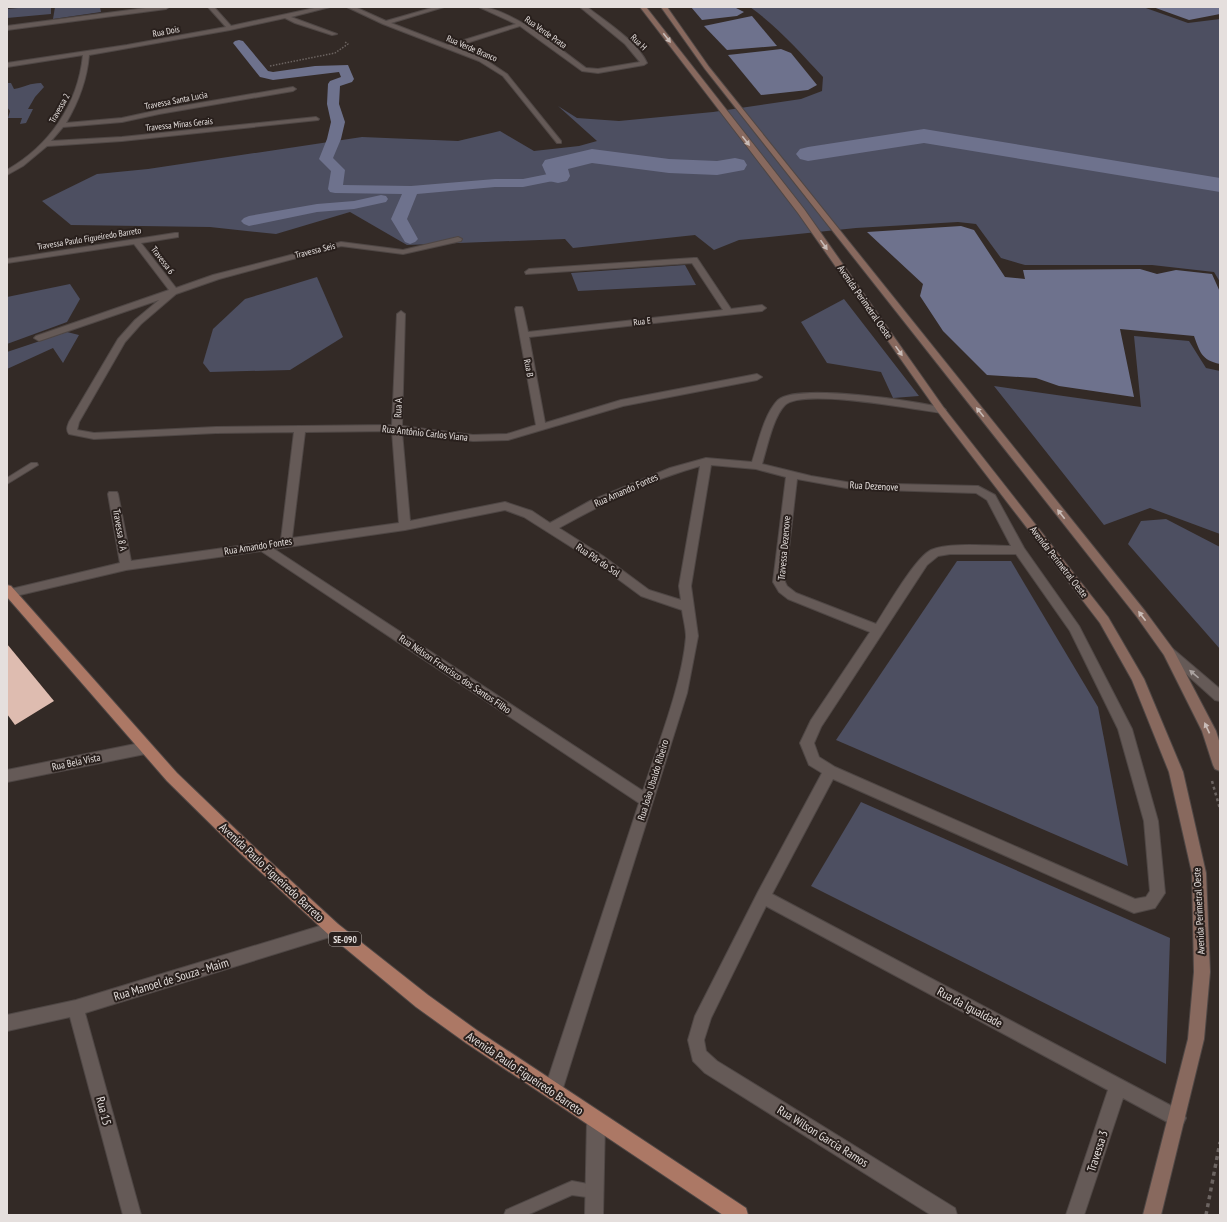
<svg xmlns="http://www.w3.org/2000/svg" width="1227" height="1222" viewBox="0 0 1227 1222" font-family="'PT Sans Narrow',sans-serif">
<style>
.green{fill:#4d4f61}
.water{fill:#6e728d}
.lines{fill:none;stroke-linecap:round;stroke-linejoin:round}
.canal{fill:#6e728d;fill-rule:evenodd}
.river{fill:#6e728d;fill-rule:evenodd}
.building{fill:#debcb0}
.lane-casing{stroke:#4f4745;stroke-width:2}
.street-casing{stroke:#4f4745;stroke-width:2}
.secondary-casing{stroke:#4f4745;stroke-width:2}
.primary-casing{stroke:#4f4745;stroke-width:2}
.path-far2{stroke:#6c6461;stroke-width:1.5;stroke-dasharray:1.5 1.5;stroke-linecap:butt}
.path-far1{stroke:#6c6461;stroke-width:2.5;stroke-dasharray:3 3;stroke-linecap:butt}
.path{stroke:#6c6461;stroke-width:3.5;stroke-dasharray:4 4;stroke-linecap:butt}
.lane{fill:#655a57;fill-rule:evenodd}
.street{fill:#655a57;fill-rule:evenodd}
.secondary{fill:#88695e;fill-rule:evenodd}
.primary{fill:#ac7865;fill-rule:evenodd}
.oneway{fill:#c9bcb7}
.oneway2{fill:#aba3a1}
.labels{text-anchor:middle;dominant-baseline:central;stroke-width:4;stroke-linejoin:round;paint-order:stroke}
.far-street-label{font-size:9px;fill:#e5dfdd;stroke:#29201d}
.shield{fill:#29201d;stroke:#ada6a3;stroke-width:1}
.shield-label{font-size:9px;font-weight:bold;fill:#e5dfdd}
.street-label{font-size:10px;fill:#e5dfdd;stroke:#29201d}
.near-street-label{font-size:12px;fill:#e5dfdd;stroke:#29201d}
</style>
<rect width="100%" height="100%" fill="#332a26"/>
<g class="green">
<path d="M29,7h22v7l-44,4v-9z"/>
<path d="M55,7h45l1,5 -48,7z"/>
<path d="M750,7h393l45,16 32,-4v263l-6,-10 -62,-7h-127l-24,-7 -25,-34 -18,-2 -102,6 -117,12 -25,10 -19,-15 -122,13 -8,-9 -158,6 -57,-33 -74,22 -66,-7 -139,-2 -29,-24 55,-27 51,-5 214,-32 96,4 42,-10 34,20 45,-5 18,-5 -39,-35 19,12 42,3 94,-9 88,-13 21,-8 1,-14c-23,-25 -45,-50 -73,-70z"/>
<path d="M7,83h4l3,6c11,-2 16,-6 27,-6l3,4 -9,10 -7,12h5l-7,14 -6,1 2,-6h-14l2,-7 -3,-4z"/>
<path d="M685,265l11,20 -118,6 -7,-18z"/>
<path d="M317,277l26,60 -53,33 -80,2 -7,-9 10,-34 32,-30z"/>
<path d="M70,284l10,15 -13,23 -60,22v-47z"/>
<path d="M844,299l75,97 -26,2 -12,-26 -54,-9 -26,-41z"/>
<path d="M67,332l12,3 -16,28 -10,-15 -46,21v-17z"/>
<path d="M1134,336l55,5 17,27 14,3v163l-70,-26 -46,17 -110,-139 147,21z"/>
<path d="M1166,519l54,28v102l-92,-105 13,-23z"/>
<path d="M957,561h54l87,146 30,159 -292,-126z"/>
<path d="M861,802l309,136 -4,126 -355,-178z"/>
</g>
<g class="water">
<path d="M691,7h43l10,5 -7,4 -35,4z"/>
<path d="M1153,7h67v7l-31,6z"/>
<path d="M752,16l25,30 -50,4 -23,-24z"/>
<path d="M781,49l10,4 26,32 -9,5 -47,5 -33,-40z"/>
<path d="M961,226l13,4 31,47 20,2 -2,-9 117,-1 17,5 19,-4 36,4 8,18v72c-19,-4 -20,-12 -26,-28l-74,-7 14,68 -75,-11 -23,-8 -49,-3 -44,-44 -23,-35 3,-12 -56,-52z"/>
</g>
<g class="lines">
<g class="canal">
<path d="M239,40l4,1 25,30 5,1 42,-6 33,-1 6,14 -2,3 -12,4 -1,18 6,18 -4,17 -8,19 12,12 -2,15 68,1 84,-7h28l35,-7 5,1 2,3 -2,3 -40,8h-28l-78,7 -10,25 11,20 -3,3 -5,2 -5,-2 -14,-23 11,-25 -67,-1 -5,-1 -2,-3 3,-18 -12,-12 8,-20 4,-17 -4,-18 1,-20 2,-3 11,-4 -2,-5 -66,8 -13,-3 -27,-34 2,-2z"/>
<path d="M381,195l5,1 2,3 -2,3 -32,7 -37,3 -68,14 -5,-2 -3,-3 3,-3 5,-2 68,-12 37,-3z"/>
</g>
<g class="river">
<path d="M924,129l296,49v14l-296,-49 -116,18 -8,-2 -4,-5 4,-5 8,-2z"/>
<path d="M592,149l77,10 48,2 18,-3 9,2 3,5 -3,5 -27,5 -48,-2 -77,-10 -24,6 2,7 -3,5 -9,2 -9,-2 -7,-16 3,-5z"/>
</g>
</g>
<path class="building" d="M7,644l47,57 -39,24 -8,-11z"/>
<g class="lines">
<defs>
<g id="lane">
<path d="M31,463h6l1,2 -31,19v-6z"/>
<path d="M572,1181l27,5 2,5 -2,5 -5,2 -22,-3 -45,20h-23l2,-5z"/>
</g>
<g id="street">
<path d="M153,7h16l-3,2 -159,21v-4z"/>
<path d="M208,7h6l17,19 88,-19h11l-39,10 46,17 -5,1 -37,-12 -10,-5 -55,12 -141,25c-2,24 -10,46 -23,68l56,-5 37,-8 134,-23 3,2 -3,2 -134,23 -37,8 -59,5 -12,14 71,-4 194,-20 3,2 -1,1 -196,21 -75,5 -24,20 -16,9v-5c42,-24 71,-65 76,-115l-76,12v-4l120,-18 99,-18z"/>
<path d="M347,7h8l31,14 49,-14h9l-53,16 57,22 68,-21 -37,-17c31,0 82,43 107,61l12,1 42,-7 -15,-18 -45,-37h7c19,15 50,34 60,56l-3,2 -46,8 -16,-2 -62,-45 -66,21 29,11 24,16 54,67v2h-4l-54,-67 -24,-15 -96,-37z"/>
<path d="M175,233h3v4l-37,6 35,45 37,-13 128,-33 62,8 55,-13 4,2 -1,2 -58,13 -62,-8 -122,33 -43,15 -35,30 -16,18 -46,80 -2,8 17,3 122,-6 176,-2 5,-111 4,-3 4,3 -3,112 71,9 34,-1 29,-9 -21,-116 1,-2h6l1,2 5,23 195,-22 -31,-47 -166,11 -1,-2 4,-3 165,-11h3l34,51 31,-4 4,3 -4,3 -233,26 16,86 76,-23 136,-26 5,3 -5,3 -134,26 -115,34 -35,1 -71,-9 8,89 95,-19 27,9 18,12 40,-22 80,-33 36,-10 46,4c6,-18 12,-48 26,-62 19,-17 140,1 166,8l2,2 -2,2 -3,1c-27,-4 -139,-25 -156,-8 -12,12 -18,43 -23,59l49,12 41,7 126,3 17,9 29,53 55,78 53,103 26,92 7,72 -10,15 -21,5 -301,-134 -61,115 411,218 3,6 -3,6 -6,3 -6,-3 -48,-26 -39,117h-18l42,-125 -342,-184 -55,112 -7,22 2,11 11,10 238,147 2,7h-26l-226,-142 -12,-12 -5,-21 7,-24 63,-124 64,-119 -13,-8 -9,-22 11,-23 59,-88 -82,-33 -9,-7 -6,-10 13,-105 -30,-8 -45,-4 -20,121 7,50 -11,57 -125,398 -3,6 -6,3 -6,-3 -3,-6 95,-288 -378,-252 -135,19 -119,28v-8l113,-27 -12,-69 1,-2h8l1,2 13,67 150,-21 13,-108 -78,1 -122,6 -25,-5c-3,-4 -2,-7 0,-12l49,-83 17,-19 24,-20 -117,40 -3,1 -5,-3 2,-2 133,-46 -35,-46 -127,19v-4zM392,431l7,92 -107,15 13,-106zM700,466l-21,120 2,14 -32,-10 -46,-34 -44,-28c45,-25 91,-48 141,-62zM797,479l55,10 124,4 11,7 24,46c-19,0 -63,-4 -80,4 -16,8 -44,57 -55,74l-80,-31 -9,-7 -2,-4zM505,510l19,7 71,45 46,34 41,14c1,8 4,18 4,27 -4,48 -28,107 -43,154l-369,-242 131,-19zM950,554h66l54,77 48,98 26,92 6,70 -4,6 -11,2 -300,-132 -16,-10 -5,-14 7,-16 106,-162 11,-9z"/>
<path d="M1169,647l4,2 47,40v12l-5,-1 -50,-45 -2,-3 2,-3z"/>
<path d="M145,742l5,2 2,4 -2,4 -5,2 -138,28v-12z"/>
<path d="M333,922l5,2 3,5 -3,5 -5,2 -248,77 56,202h-18l-53,-198 -63,14v-16l69,-15z"/>
<path d="M596,1112l6,3 3,6 -2,94h-18l2,-94 3,-6z"/>
</g>
<g id="secondary">
<path d="M640,7h6l158,202 140,199 164,209 36,62 39,93 23,101 4,99 -6,67 -43,176h-18l45,-176 6,-67 -2,-99 -23,-101 -37,-92 -32,-57 -162,-211 -140,-199z"/>
<path d="M661,7h6l42,60 436,544 28,38 43,82 4,13v27l-5,-2 -2,-4 -11,-34 -38,-76 -27,-38 -432,-548z"/>
</g>
<path id="primary" d="M7,585l4,1 166,187 74,71 87,80 90,71 50,36 268,177 2,7h-25l-257,-172 -50,-36 -88,-73 -87,-80 -74,-73 -160,-184z"/>
</defs>
<use href="#lane" class="lane-casing"/>
<use href="#street" class="street-casing"/>
<use href="#secondary" class="secondary-casing"/>
<use href="#primary" class="primary-casing"/>
<path class="path-far2" d="M270,66l65,-13 13,-9 -3,-2"/>
<path class="path-far1" d="M1212,781l8,28"/>
<path class="path" d="M1206,1215l14,-73"/>
<use href="#lane" class="lane"/>
<use href="#street" class="street"/>
<use href="#secondary" class="secondary"/>
<use href="#primary" class="primary"/>
</g>
<defs><path id="oneway-solid" d="M-6-.8H1V-3.2L6.5 0L1 3.2V.8H-6Z"/></defs>
<g class="oneway">
<use href="#oneway-solid" transform="translate(667 38) rotate(52)"/>
<use href="#oneway-solid" transform="translate(746 141) rotate(52)"/>
<use href="#oneway-solid" transform="translate(824 245) rotate(55)"/>
<use href="#oneway-solid" transform="translate(899 351) rotate(55)"/>
<use href="#oneway-solid" transform="translate(980 412) rotate(-129)"/>
<use href="#oneway-solid" transform="translate(1061 514) rotate(-128)"/>
<use href="#oneway-solid" transform="translate(1142 616) rotate(-127)"/>
<use href="#oneway-solid" transform="translate(1207 728) rotate(-115)"/>
</g>
<use class="oneway2" href="#oneway-solid" transform="translate(1194 674) rotate(-140)"/>
<g class="labels">
<g class="far-street-label">
<text transform="translate(166 31) rotate(-11)">Rua Dois</text>
<text transform="translate(546 32) rotate(35)">Rua Verde Prata</text>
<text transform="translate(639 42) rotate(44)">Rua H</text>
<text transform="translate(472 48) rotate(23)">Rua Verde Branco</text>
<text transform="translate(176 100) rotate(-11)">Travessa Santa Lucia</text>
<text transform="translate(59 108) rotate(-61)">Travessa 2</text>
<text transform="translate(179 124) rotate(-6)">Travessa Minas Gerais</text>
<text transform="translate(89 238) rotate(-9)">Travessa Paulo Figueiredo Barreto</text>
<text transform="translate(315 250) rotate(-14)">Travessa Seis</text>
<text transform="translate(163 260) rotate(53)">Travessa 6</text>
<text transform="translate(642 321) rotate(-7)">Rua E</text>
<text transform="translate(529 368) rotate(79)">Rua B</text>
</g>
<rect class="shield" x="329" y="932" width="32" height="14" rx="3"/>
<g class="shield-label">
<text x="345" y="939">SE-090</text>
</g>
<g class="street-label">
<text transform="translate(865 302) rotate(55)">Avenida Perimetral Oeste</text>
<text transform="translate(398 408) rotate(-88)">Rua A</text>
<text transform="translate(425 433) rotate(6)">Rua Antônio Carlos Viana</text>
<text transform="translate(874 486) rotate(3)">Rua Dezenove</text>
<text transform="translate(626 490) rotate(-24)">Rua Amando Fontes</text>
<text transform="translate(120 530) rotate(80)">Travessa 8 A</text>
<text transform="translate(258 546) rotate(-9)">Rua Amando Fontes</text>
<text transform="translate(784 548) rotate(-85)">Travessa Dezenove</text>
<text transform="translate(598 560) rotate(34)">Rua Pôr do Sol</text>
<text transform="translate(1059 562) rotate(52)">Avenida Perimetral Oeste</text>
<text transform="translate(455 674) rotate(34)">Rua Nélson Francisco dos Santos Filho</text>
<text transform="translate(76 762) rotate(-12)">Rua Bela Vista</text>
<text transform="translate(653 780) rotate(-73)">Rua João Ubaldo Ribeiro</text>
<text transform="translate(1199 911) rotate(-93)">Avenida Perimetral Oeste</text>
</g>
<g class="near-street-label">
<text transform="translate(272 872) rotate(43)">Avenida Paulo Figueiredo Barreto</text>
<text transform="translate(171 979) rotate(-17)">Rua Manoel de Souza - Maim</text>
<text transform="translate(970 1007) rotate(28)">Rua da Igualdade</text>
<text transform="translate(525 1073) rotate(34)">Avenida Paulo Figueiredo Barreto</text>
<text transform="translate(104 1111) rotate(75)">Rua 15</text>
<text transform="translate(823 1136) rotate(32)">Rua Wilson Garcia Ramos</text>
<text transform="translate(1097 1151) rotate(-72)">Travessa 3</text>
</g>
</g>
<rect width="1227" height="1222" fill="none" stroke="#e5dfdd" stroke-width="16"/>
</svg>
